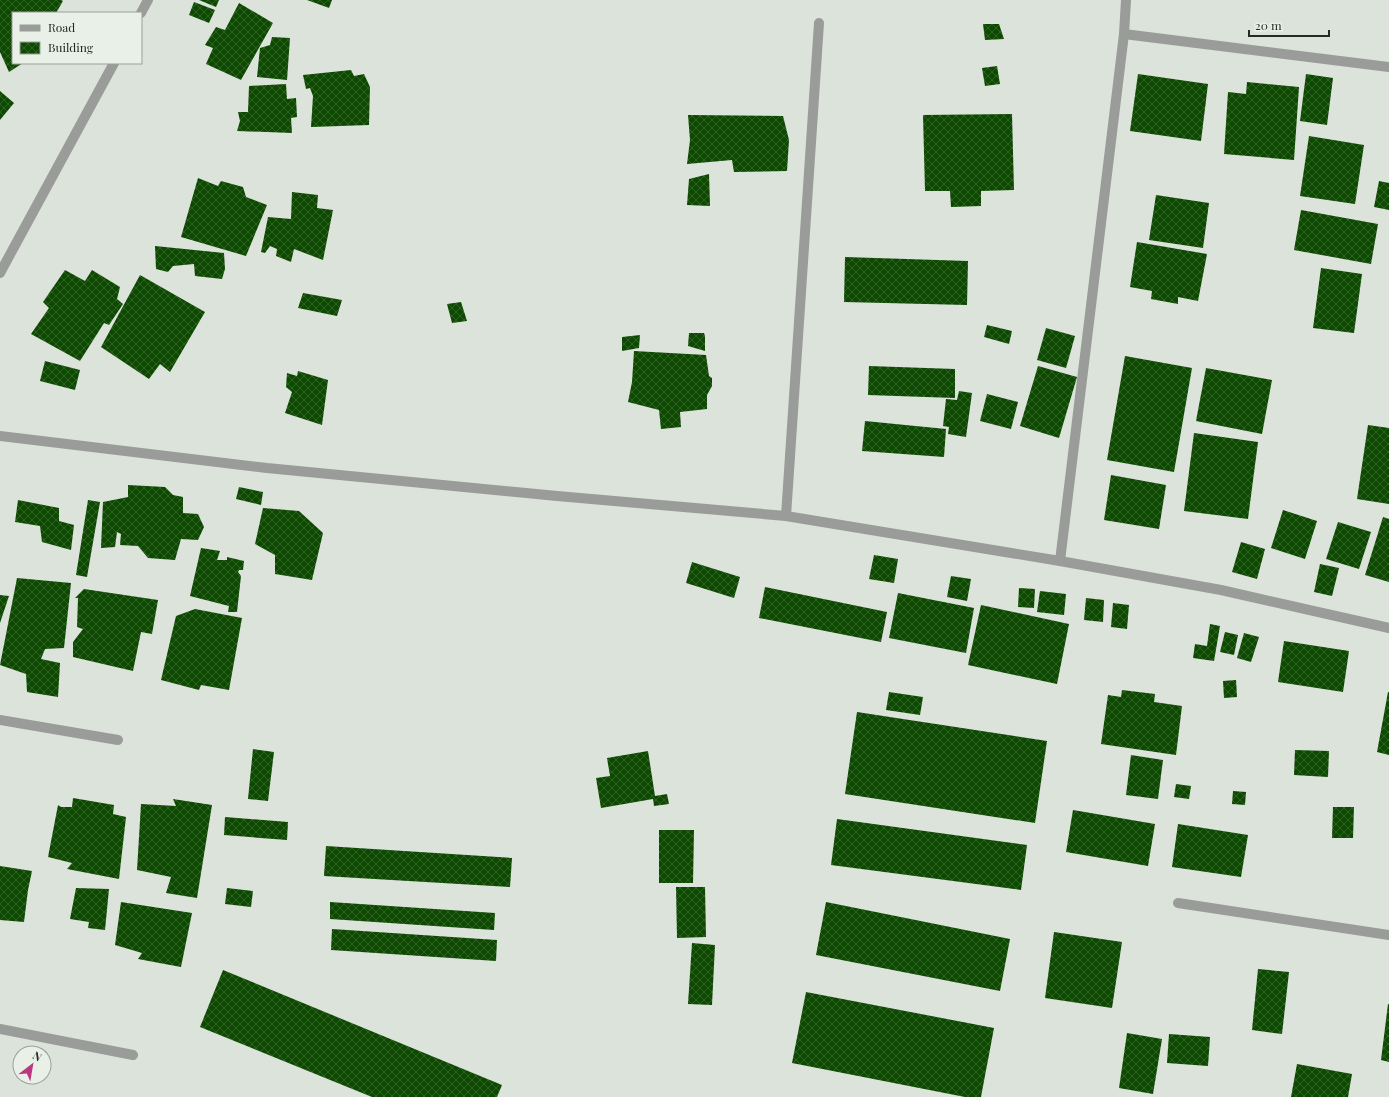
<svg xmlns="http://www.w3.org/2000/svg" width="1389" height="1097" viewBox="0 0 1389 1097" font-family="'Playfair Display',serif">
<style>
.building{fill:url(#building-cross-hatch)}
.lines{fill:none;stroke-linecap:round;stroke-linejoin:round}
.minor{stroke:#999c98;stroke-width:10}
</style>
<defs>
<pattern id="building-cross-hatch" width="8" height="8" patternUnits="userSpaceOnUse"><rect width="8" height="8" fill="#0d4901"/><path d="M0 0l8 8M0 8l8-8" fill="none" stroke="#306127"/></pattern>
</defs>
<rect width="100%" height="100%" fill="#dce3da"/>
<g class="building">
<path d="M0,0h61l2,1 -7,12h-43v50h10l-14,9 -9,-20z"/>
<path d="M199,0h20l-3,7z"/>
<path d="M307,0h25l-3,8z"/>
<path d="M194,2l21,8 -6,13 -20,-8z"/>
<path d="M239,3l34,20 -32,57 -35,-16 7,-16 -8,-3 11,-18 9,3z"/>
<path d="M983,24h16l5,15 -19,1z"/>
<path d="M272,37l18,1 -3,42 -30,-3 3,-29 10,-3z"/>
<path d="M997,66l3,18 -15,2 -3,-18z"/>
<path d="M351,70l3,6 10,-2 6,13 -1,38 -58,2 2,-31 -3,-8 -4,1 -3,-14z"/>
<path d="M1138,74l70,10 -7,57 -71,-10z"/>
<path d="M1306,74l27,4 -6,47 -27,-4z"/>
<path d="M1247,82l52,5 -5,73 -70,-6 4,-62 18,2z"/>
<path d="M286,84l1,15 9,-1 1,19 -6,1 1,15 -55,-2 3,-10 -2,-9h10l1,-26z"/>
<path d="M0,91l14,12 -14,17z"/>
<path d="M1012,114l2,76 -33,1v15l-30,1 -1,-16h-25l-2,-76z"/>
<path d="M688,115l95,1 6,24 -2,31 -53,1 -2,-12 -45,4 3,-24z"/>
<path d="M1309,136l55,9 -9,59 -55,-8z"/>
<path d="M709,174l1,32 -23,-1 2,-26z"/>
<path d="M198,178l20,8 3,-5 22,6 3,10 21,8 -21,51 -65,-19z"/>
<path d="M1379,181l10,2v27l-15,-3z"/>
<path d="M292,192l26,3 -1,13 16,2 -10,50 -29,-11 -3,13 -15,-6 1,-7 -7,-3 -5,7 -4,-1 7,-35 23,2z"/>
<path d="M1156,195l53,8 -6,45 -54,-8z"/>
<path d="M1301,210l77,14 -7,40 -77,-14z"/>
<path d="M1137,242l70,12 -9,47 -20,-4v7l-27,-5 1,-8 -22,-4z"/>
<path d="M155,246l69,7 1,16 -3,10 -27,-3 -1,-12 -21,2 -5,6 -12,-3z"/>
<path d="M845,257l123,4 -1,44 -123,-3z"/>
<path d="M1321,268l41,6 -8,59 -41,-5z"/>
<path d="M65,270l20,11 7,-11 28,17 -3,12 6,5 -14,21 -5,-2 -24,38 -49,-27 18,-26 -6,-6z"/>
<path d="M140,275l65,37 -35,60 -10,-8 -11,15 -48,-32z"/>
<path d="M303,293l39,7 -5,16 -39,-8z"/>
<path d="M461,302l6,19 -15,2 -5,-19z"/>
<path d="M987,325l25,6 -3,13 -25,-7z"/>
<path d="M1046,328l29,8 -9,32 -29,-8z"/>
<path d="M689,333h15l1,3v15l-17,-5z"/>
<path d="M640,335l-1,13 -17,3v-14z"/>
<path d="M634,351l72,4 3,21 3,2v8l-5,9v14l-27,3 1,15 -20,2 -2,-19 -31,-8 4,-20z"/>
<path d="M1125,356l67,12 -18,104 -67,-12z"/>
<path d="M45,361l35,9 -5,20 -35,-9z"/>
<path d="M869,366l86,3v29l-87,-3z"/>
<path d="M1038,366l39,11 -18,61 -39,-12z"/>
<path d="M1206,368l66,12 -10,54 -66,-13z"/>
<path d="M298,371l30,9 -6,45 -37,-12 7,-21 -6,-5 1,-14 10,3z"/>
<path d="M959,391l13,2 -6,44 -18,-3 1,-7 -6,-1 3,-27 11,1z"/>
<path d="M987,394l31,8 -7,27 -31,-8z"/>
<path d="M865,421l81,8 -2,28 -82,-6z"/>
<path d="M1368,425l21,3v76l-32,-5z"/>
<path d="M1194,433l64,9 -10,77 -64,-8z"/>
<path d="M1111,475l55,10 -7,44 -55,-9z"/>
<path d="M128,485l37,2 8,8 10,2v16l15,1 6,13 -6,13 -17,-1 -6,21 -27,-2 -10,-12 -18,-1 1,-11 -4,-2 -2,15 -14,1 2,-46 25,-5z"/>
<path d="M239,487l24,5 -2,13 -25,-6z"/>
<path d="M18,500l41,8v13l15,4 -3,25 -29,-8 -2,-16 -25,-4z"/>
<path d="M88,500l12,2 -13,75 -11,-2z"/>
<path d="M263,508l36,3 24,22 -11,47 -37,-6v-19l-20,-11z"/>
<path d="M1283,510l34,11 -12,38 -34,-11z"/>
<path d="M1383,517l6,2v63l-24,-7z"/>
<path d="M1338,522l33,10 -12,37 -33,-10z"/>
<path d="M1241,542l24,7 -8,30 -25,-7z"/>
<path d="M201,548l19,3 -3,9h10v-3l17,4 -1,9h-4l-1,2 3,4 -4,36h-9l1,-6 -39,-10z"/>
<path d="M874,555l24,4 -4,24 -25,-4z"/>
<path d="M692,562l48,15 -6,21 -48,-15z"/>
<path d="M1320,564l19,4 -7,28 -18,-4z"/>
<path d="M951,576l20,3 -4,22 -20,-4z"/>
<path d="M17,578l54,5 -7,65 -19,1 -4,10 19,4 -2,34 -31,-5 -1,-18 -26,-9z"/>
<path d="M765,587l122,25 -6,30 -122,-24z"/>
<path d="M1019,588l16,1 -1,19 -16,-1z"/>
<path d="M84,589l74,11 -6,34 -11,-2 -8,39 -60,-14v-15l10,-13 -6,-2 1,-29h-3z"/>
<path d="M1040,591l26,3 -2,21 -27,-3z"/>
<path d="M898,593l76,15 -8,45 -77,-15z"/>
<path d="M0,595l9,1 -9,27z"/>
<path d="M1086,598l18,2 -1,22 -19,-2z"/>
<path d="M1113,603l16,2 -2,24 -16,-2z"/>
<path d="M981,605l88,19 -12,60 -89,-19z"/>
<path d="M195,609l47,9 -13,72 -28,-5 -2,5 -38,-10 15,-64z"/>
<path d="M1210,624l10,2 -6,35 -21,-3 2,-14 12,2z"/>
<path d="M1225,632l13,3 -4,20 -14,-3z"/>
<path d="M1244,633l15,4 -8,25 -14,-4z"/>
<path d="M1284,641l65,10 -6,41 -65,-10z"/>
<path d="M1236,680l1,17 -13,1 -1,-17z"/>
<path d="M1122,690l33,4 -1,8 28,4 -6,49 -75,-11 7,-49 13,2z"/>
<path d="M889,692l34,5 -3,18 -34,-5z"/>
<path d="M1388,692h1v63l-12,-3z"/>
<path d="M857,712l190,29 -12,82 -190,-29z"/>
<path d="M253,749l21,3 -6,49 -20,-2z"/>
<path d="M1295,750l34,1 -1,26 -34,-2z"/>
<path d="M648,751l7,45 12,-2 2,10 -15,2 -1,-7 -52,9 -5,-30 14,-2 -3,-18z"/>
<path d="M1131,755l32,5 -5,39 -32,-4z"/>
<path d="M1176,784l15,2 -2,13 -15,-2z"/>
<path d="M1233,791l13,1 -1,13 -13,-1z"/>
<path d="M73,798l41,7 -1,9 13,3 -7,62 -52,-10 5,-6 -24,-6 10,-52 3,2h11z"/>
<path d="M173,799l39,6 -15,93 -31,-5 5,-16 -34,-7 4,-66 35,2z"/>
<path d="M1333,807h21l-1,31h-21z"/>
<path d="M1073,810l82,14 -7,42 -82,-14z"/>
<path d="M225,817l63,5 -1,18 -63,-5z"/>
<path d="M837,819l190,26 -6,45 -190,-25z"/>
<path d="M1178,824l70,11 -7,42 -69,-10z"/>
<path d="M659,830h35l-1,53h-34z"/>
<path d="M326,846l186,12 -2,29 -186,-11z"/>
<path d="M0,866l32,5 -4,19 -4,32 -24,-2z"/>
<path d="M676,887h29l1,50 -29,1z"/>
<path d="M76,888l33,1 -4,41 -17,-2 1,-6 -19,-3z"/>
<path d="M227,888l26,3 -2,16 -26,-3z"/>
<path d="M121,902l71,11 -11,54 -43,-8 4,-6 -27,-8z"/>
<path d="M330,902l165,11 -1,17 -164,-11z"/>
<path d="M826,902l184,37 -10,52 -184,-36z"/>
<path d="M332,929l165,11 -1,21 -165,-11z"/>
<path d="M1054,932l68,10 -10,66 -67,-10z"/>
<path d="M692,943l23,2 -3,60 -24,-1z"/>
<path d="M1258,969l31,3 -7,62 -30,-4z"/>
<path d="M223,970l279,115 -5,12h-125l-172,-70z"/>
<path d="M806,992l188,36 -13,69h-16l-173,-34z"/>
<path d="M1388,1004h1v58l-8,-2z"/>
<path d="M1127,1033l35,6 -9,55 -34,-6z"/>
<path d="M1169,1034l41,3 -2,29 -41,-3z"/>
<path d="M1297,1064l55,10 -4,23h-57z"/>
</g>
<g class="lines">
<g class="minor">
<path d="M141,13l7,-13"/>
<path d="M1124,34l265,33"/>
<path d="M0,273l114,-210"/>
<path d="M0,436l267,32 290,28 229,20 274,45 161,29 168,38"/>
<path d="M786,516l33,-493"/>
<path d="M1060,561l64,-527 2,-34"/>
<path d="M0,720l118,20"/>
<path d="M1178,903l211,32"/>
<path d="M0,1029l133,26"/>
</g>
</g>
<rect x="12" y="12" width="130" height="52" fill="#e9f0e8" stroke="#9ba09a"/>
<rect x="20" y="25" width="20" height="6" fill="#999c98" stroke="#9ba09a"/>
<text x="48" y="32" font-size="12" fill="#262926">Road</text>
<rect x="20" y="42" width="20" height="12" fill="url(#building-cross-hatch)" stroke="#9ba09a"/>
<text x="48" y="52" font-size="12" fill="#262926">Building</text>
<g transform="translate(32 1065) rotate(31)"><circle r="19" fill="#e9f0e8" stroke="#9ba09a"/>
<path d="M0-3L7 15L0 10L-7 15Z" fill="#bb3880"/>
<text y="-6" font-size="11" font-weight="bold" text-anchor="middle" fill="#262926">N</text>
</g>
<path d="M1249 30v6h80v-6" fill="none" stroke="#262926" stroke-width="2"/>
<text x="1255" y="30" font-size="12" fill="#262926" stroke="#e9f0e8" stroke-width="3" paint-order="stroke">20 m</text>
</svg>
